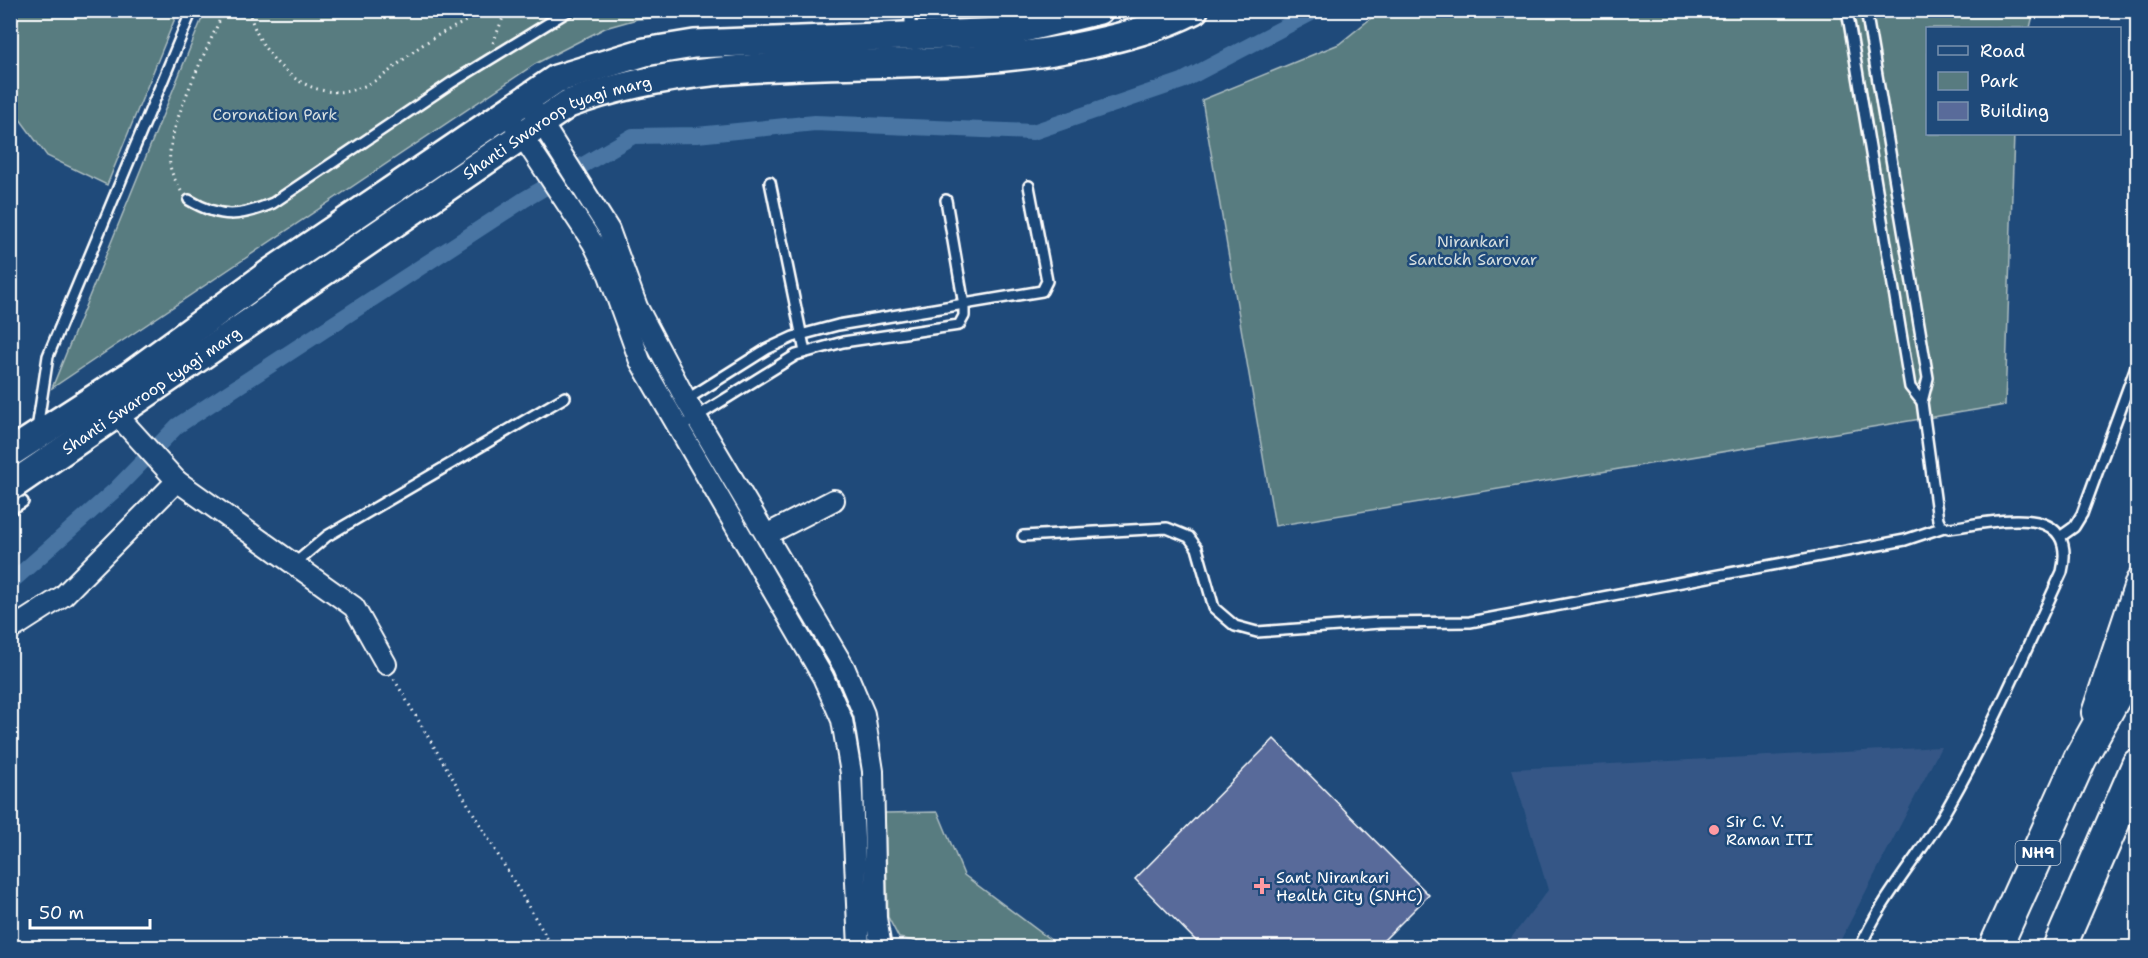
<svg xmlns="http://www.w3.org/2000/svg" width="2148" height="958" viewBox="0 0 2148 958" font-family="'Shantell Sans',sans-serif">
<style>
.built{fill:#345786}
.green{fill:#587b80;stroke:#acbdc0;stroke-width:1.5}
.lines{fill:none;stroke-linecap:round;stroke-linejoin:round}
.canal{stroke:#4875a3;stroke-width:16}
.building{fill:#596b9a;stroke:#fff;stroke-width:1.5}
.service-casing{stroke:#fff;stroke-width:14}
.minor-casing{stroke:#fff;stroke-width:24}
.tertiary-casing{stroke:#fff;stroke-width:28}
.secondary-casing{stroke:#fff;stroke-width:32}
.trunk-casing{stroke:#fff;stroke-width:36}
.path{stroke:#fff;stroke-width:3;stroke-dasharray:1.5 4.5;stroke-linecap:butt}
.service{stroke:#1f4a7a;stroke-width:9}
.minor{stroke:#1f4a7a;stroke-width:20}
.tertiary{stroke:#1f4a7a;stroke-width:24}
.secondary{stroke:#1f4a7a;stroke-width:27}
.trunk{stroke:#1f4a7a;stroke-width:32}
.poi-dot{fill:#ff9aa2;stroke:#1f4a7a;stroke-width:2}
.labels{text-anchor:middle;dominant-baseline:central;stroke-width:5;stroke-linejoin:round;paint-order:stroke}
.shield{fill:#1f4a7a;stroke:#bcc9d7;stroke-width:1.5}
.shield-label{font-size:15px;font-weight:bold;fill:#fff}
.park-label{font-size:16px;fill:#d5dedf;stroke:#1f4a7a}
.street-label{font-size:16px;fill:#fff;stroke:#1f4a7a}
.poi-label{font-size:16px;fill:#fff;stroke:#1f4a7a;text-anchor:start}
</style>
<rect width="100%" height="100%" fill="#1f4a7a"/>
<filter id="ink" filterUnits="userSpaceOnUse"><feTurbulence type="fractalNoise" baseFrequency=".0167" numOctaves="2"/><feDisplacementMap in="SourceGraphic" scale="12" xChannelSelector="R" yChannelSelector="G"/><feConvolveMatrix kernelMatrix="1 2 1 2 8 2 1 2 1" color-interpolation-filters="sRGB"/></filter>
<g filter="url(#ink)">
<path class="built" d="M1941,747l-104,200h-333l44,-57 -36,-121z"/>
<g class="green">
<path d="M10,11h168l-71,174 -60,-29 -36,-49z"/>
<path d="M205,11h566l-134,8 -32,9 -70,36 -483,324z"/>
<path d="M805,11h175l-30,4z"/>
<path d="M1380,11h654l-4,17h-102v106h86l-9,271 -730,121 -73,-426 137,-56z"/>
<path d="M938,812l26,63 96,72h-114l-47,-9 -11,-21 -3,-104z"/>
</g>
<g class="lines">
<path class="canal" d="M10,583l105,-93 62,-64 348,-227 108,-63 64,-1 118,-12 218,9 149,-51 135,-71"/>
</g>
<path class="building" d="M1274,739l155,156 -53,53h-173l-68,-69z"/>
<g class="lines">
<defs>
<g id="service">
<path d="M1847,10l63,377 12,15"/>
<path d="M910,32v-22"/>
<path d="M770,182l35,170"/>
<path d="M189,200c32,19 51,17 84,3l178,-120 119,-73"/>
<path d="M686,400l81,-51 26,-12 45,-12 204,-34 5,-10 -18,-95"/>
<path d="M37,429l11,-73 144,-346"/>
<path d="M677,429l119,-74 47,-13 116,-17 5,-9v-11l-18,-105"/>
<path d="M10,510l13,-8"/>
<path d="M1023,536l144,-8 22,9 8,11 17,60 21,18 22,6 123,-9 90,-1 435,-82 39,-13"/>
<path d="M2060,537l14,-10 8,-13 56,-153"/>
<path d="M294,564l33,-28 238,-139"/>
<path d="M1860,948c20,-48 56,-87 82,-131 46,-78 82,-163 120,-245 17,-74 -72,-49 -113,-44l-8,-2 -3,-6 -16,-118 6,-24 -62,-368"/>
</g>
<g id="minor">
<path d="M526,98l83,132 28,77 49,93 158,267 20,47 9,57 3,147 5,30"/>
<path d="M515,125l78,118 16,32 31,86 183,316 19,43 9,53 8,175"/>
<path d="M117,415l60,66"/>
<path d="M766,535l68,-35"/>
<path d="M10,630l53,-34 114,-115 177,126 32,57"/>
</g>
<path id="tertiary" d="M2094,713l44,-132"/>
<g id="secondary">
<path d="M10,453l121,-78 142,-104 283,-192 89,-27 49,-8 313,-12 92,-22"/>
<path id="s1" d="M10,487l558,-383c165,-62 352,-22 522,-60 36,-8 71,-17 104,-34"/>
</g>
<g id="trunk">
<path d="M1995,948l85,-189 58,-105"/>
<path d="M2059,948l79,-183"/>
</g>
</defs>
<use href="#service" class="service-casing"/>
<use href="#minor" class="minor-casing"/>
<use href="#tertiary" class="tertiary-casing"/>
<use href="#secondary" class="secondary-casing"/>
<use href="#trunk" class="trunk-casing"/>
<g class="path">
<path d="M249,10c10,47 58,96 110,78 26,-8 45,-32 68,-46 17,-12 39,-18 55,-32"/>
<path d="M493,43l13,-33"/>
<path d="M181,191c-4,-8 -10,-17 -11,-26 -5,-37 39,-118 54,-155"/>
<path d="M394,679l159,269"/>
<path d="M10,928l11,20"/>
</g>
<use href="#service" class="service"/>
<use href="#minor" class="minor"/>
<use href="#tertiary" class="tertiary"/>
<use href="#secondary" class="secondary"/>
<use href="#trunk" class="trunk"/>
</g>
</g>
<g class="poi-dot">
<circle cx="1714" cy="830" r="6"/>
<path d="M1259 877h6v6h6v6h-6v6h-6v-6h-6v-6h6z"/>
</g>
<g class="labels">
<rect class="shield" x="2015.5" y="841" width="45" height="24" rx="4.5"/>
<g class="shield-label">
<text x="2038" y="853">NH9</text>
</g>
<g class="park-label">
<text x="275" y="114">Coronation Park</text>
<text x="1473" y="241">Nirankari<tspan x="1473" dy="18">Santokh Sarovar</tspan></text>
</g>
<g class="street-label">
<text stroke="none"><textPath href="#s1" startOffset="657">Shanti Swaroop tyagi marg</textPath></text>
<text stroke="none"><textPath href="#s1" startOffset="171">Shanti Swaroop tyagi marg</textPath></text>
</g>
<g class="poi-label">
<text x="1726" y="821">Sir C. V.<tspan x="1726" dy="18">Raman ITI</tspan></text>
<text x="1276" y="877">Sant Nirankari<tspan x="1276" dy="18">Health City (SNHC)</tspan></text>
</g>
</g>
<rect width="2148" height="958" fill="none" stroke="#1f4a7a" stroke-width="36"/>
<rect x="18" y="18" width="2112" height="922" fill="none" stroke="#fff" stroke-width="2" filter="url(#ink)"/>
<rect x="1926" y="27" width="195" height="108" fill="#1f4a7a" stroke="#7992af" stroke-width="1.5"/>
<rect x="1938" y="46" width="30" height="9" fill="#1f4a7a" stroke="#7992af" stroke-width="1.5"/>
<text x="1980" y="57" font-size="18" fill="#ffffff">Road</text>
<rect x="1938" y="72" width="30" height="18" fill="#587b80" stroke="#7992af" stroke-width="1.5"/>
<text x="1980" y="87" font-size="18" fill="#ffffff">Park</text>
<rect x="1938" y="102" width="30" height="18" fill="#596b9a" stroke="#7992af" stroke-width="1.5"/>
<text x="1980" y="117" font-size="18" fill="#ffffff">Building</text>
<path d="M30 919v9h120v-9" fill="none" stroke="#ffffff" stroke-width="3"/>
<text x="39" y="919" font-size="18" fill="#ffffff" stroke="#1f4a7a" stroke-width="4.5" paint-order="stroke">50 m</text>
</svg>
